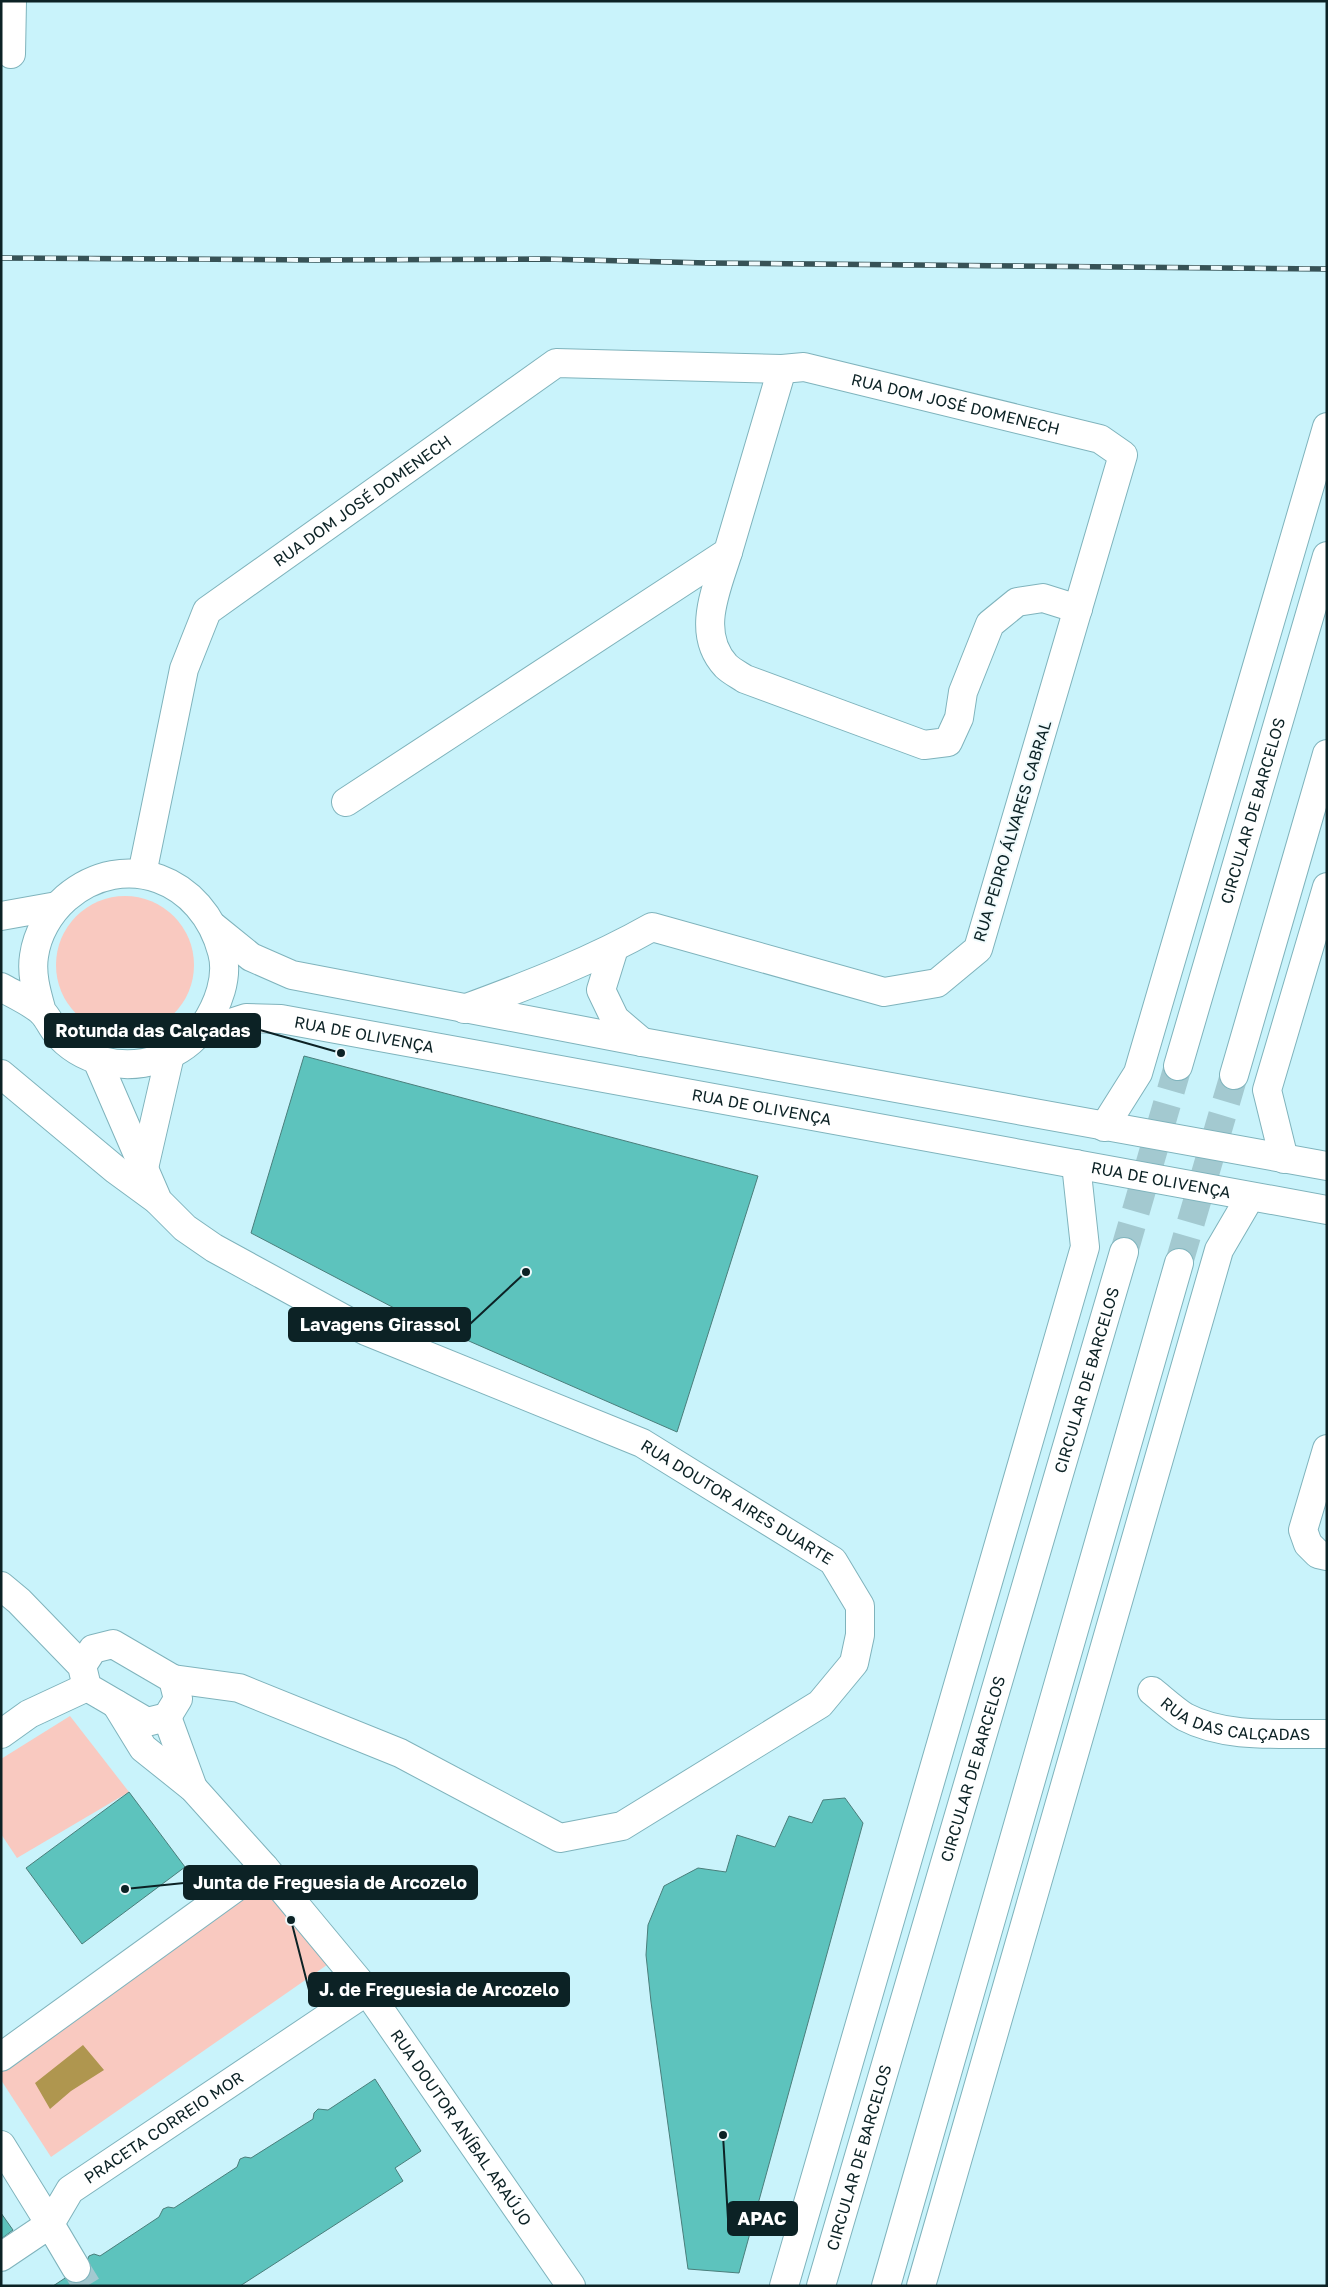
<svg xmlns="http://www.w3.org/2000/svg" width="1328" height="2287" viewBox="0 0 1328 2287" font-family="'Golos Text',sans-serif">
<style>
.green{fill:#f9c9c0}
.water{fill:#af964f}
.building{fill:#5dc3bd;stroke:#4a7e7b}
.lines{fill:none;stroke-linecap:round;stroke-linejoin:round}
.minor-tunnel{stroke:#a3c9d0;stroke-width:28;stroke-dasharray:28 14;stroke-linecap:butt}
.major-tunnel{stroke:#a3c9d0;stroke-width:28;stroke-dasharray:28 14;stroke-linecap:butt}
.minor-casing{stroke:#7fb3bc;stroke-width:30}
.major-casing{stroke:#7fb3bc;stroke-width:30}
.minor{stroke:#fff;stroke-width:28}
.major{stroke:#fff;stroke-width:28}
.rail-casing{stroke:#375256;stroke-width:5.5}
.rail{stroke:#f0fafc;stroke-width:4;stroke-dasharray:11;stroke-linecap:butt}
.labels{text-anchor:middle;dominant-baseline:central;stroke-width:4;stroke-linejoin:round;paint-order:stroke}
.street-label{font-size:16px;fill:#0c2225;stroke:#f0fafc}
.leader{fill:none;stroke:#0c2225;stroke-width:2}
.callout-dot{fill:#0c2225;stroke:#f0fafc;stroke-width:2}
.callout{fill:#0c2225;stroke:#0c2225;stroke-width:2}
.callout-label{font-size:18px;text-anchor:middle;font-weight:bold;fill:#fff}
</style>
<rect width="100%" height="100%" fill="#c9f3fb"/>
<g class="green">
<circle cx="125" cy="965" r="69"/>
<path d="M70,1716l59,76 -112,66 -16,-24v-75z"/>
<path d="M264,1867l73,91 -286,199 -50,-77v-23z"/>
</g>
<path class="water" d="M83,2045l21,25 -33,21 -21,18 -15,-26z"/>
<g class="building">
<path d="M304,1056l454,120 -81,256 -279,-122 -147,-77z"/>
<path d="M129,1792l56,75 -103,77 -56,-76z"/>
<path d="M845,1798l18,25 -124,450 -51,-4 -37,-267 -5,-47 2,-30 16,-39 34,-18 28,4 11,-37 38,12 14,-31 23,7 11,-23z"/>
<path d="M375,2079l46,72 -26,17 8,13 -163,105h-187l32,-21 4,-9 5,-2 6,2 59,-39 4,-8 5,-2 6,1 63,-41 3,-8 5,-2 6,1 62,-39 1,-6 4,-4 10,1z"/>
<path d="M1,2213l12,17 -12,9z"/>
</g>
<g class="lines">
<path class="minor-tunnel" d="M76,2268l11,18"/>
<g class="major-tunnel">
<path d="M1124,1252l54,-186"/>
<path d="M1179,1263l55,-188"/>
</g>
<defs>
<g id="minor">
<path d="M11,54l1,-53"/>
<path d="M728,552c-11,36 -33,81 -2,114 5,5 13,9 19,13l179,66 24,-3 11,-24 4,-26 27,-68 27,-22 26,-4 35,11"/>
<path d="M346,802l382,-250 54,-183"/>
<path id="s1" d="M142,874l42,-205 23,-58 349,-248 226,6 22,-2 296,72 23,16 -145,494 -41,34 -53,9 -232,-65c-60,34 -123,58 -188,82"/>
<path d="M614,948l-13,42 14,29 27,23"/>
<path id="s2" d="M97,1060l61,141 27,27 29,20 152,83 276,112 191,118 27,45v29l-6,28 -34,41 -198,122 -62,12 -160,-85 -161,-65 -66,-9"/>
<path d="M1,1074l115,96 41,30"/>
<path d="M144,1168l26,-113"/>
<path d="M1327,1449l-24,81 5,14 10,10 9,2"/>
<path d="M1,1586l18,15 63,65 5,21 60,35 20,-5 11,-18 -5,-20 -60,-35 -20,5 -11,17"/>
<path id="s3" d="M1152,1691c10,8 22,19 33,26 42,22 97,16 142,17"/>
<path id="s4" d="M116,1704l27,44 50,40 71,79 103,124 204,295"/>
<path d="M167,1717l26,71"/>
<path d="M1,1734l28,-20 58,-27"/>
<path d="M1,2057l263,-190"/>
<path id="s5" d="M1,2145l49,79 20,-34 297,-199"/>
<path d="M1,2257l49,-33 26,44"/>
</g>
<g id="major">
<path d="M1,916l56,-10"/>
<path d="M214,927l37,30 41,18 350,67 685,124"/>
<path d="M1,987c12,7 34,17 42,26 5,5 8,13 13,19 25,30 67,39 103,27 17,-6 34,-17 45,-33 14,-21 25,-49 18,-74 -19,-73 -97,-104 -156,-54 -17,15 -29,36 -32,58 -3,19 3,38 8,56"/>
<path id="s6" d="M200,1033l46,-15 35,1 1046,191"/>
<path id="s7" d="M1178,1066l149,-510"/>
<path d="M1234,1075l93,-321"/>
<path d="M1104,1127l34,-54 189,-646"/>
<path d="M1284,1159l-17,-69 60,-203"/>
<path d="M784,2286l301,-1039 -9,-83"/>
<path id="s8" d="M821,2286l303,-1034"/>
<path d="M886,2286l293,-1023"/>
<path d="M921,2286l298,-1036 31,-53"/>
</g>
</defs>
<use href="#minor" class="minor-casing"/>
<use href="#major" class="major-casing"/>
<use href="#minor" class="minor"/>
<use href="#major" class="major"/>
<defs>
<path id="rail" d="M1,258l315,2 229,-1 163,4 619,6"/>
</defs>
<use href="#rail" class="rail-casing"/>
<use href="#rail" class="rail"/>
</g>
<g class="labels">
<g class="street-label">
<text stroke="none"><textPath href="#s1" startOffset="1104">RUA DOM JOSÉ DOMENECH</textPath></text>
<text stroke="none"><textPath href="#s1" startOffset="462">RUA DOM JOSÉ DOMENECH</textPath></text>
<text stroke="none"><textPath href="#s7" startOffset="266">CIRCULAR DE BARCELOS</textPath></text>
<text transform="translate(1012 831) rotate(-73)">RUA PEDRO ÁLVARES CABRAL</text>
<text stroke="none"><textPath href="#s6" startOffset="168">RUA DE OLIVENÇA</textPath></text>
<text stroke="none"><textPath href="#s6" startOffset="572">RUA DE OLIVENÇA</textPath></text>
<text stroke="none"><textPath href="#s6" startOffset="978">RUA DE OLIVENÇA</textPath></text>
<text stroke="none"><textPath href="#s8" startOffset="944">CIRCULAR DE BARCELOS</textPath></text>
<text stroke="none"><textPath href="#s2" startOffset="810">RUA DOUTOR AIRES DUARTE</textPath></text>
<text stroke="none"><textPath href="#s3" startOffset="92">RUA DAS CALÇADAS</textPath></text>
<text stroke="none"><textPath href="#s8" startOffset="539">CIRCULAR DE BARCELOS</textPath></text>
<text stroke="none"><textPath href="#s5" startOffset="245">PRACETA CORREIO MOR</textPath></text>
<text stroke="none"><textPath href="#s4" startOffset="549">RUA DOUTOR ANÍBAL ARAÚJO</textPath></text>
<text stroke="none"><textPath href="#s8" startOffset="134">CIRCULAR DE BARCELOS</textPath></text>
</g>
</g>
<path class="leader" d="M341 1053L260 1030M526 1272L470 1324M125 1889L184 1883M291 1920L309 1990M723 2135L728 2219"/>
<g class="callout-dot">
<circle cx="341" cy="1053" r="5"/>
<circle cx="526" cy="1272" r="5"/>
<circle cx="125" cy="1889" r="5"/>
<circle cx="291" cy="1920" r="5"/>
<circle cx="723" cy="2135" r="5"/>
</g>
<g class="callout">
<rect x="45" y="1014" width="215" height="33" rx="5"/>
<rect x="289" y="1308" width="181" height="33" rx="5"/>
<rect x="184" y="1866" width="293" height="33" rx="5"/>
<rect x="309" y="1973" width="260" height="33" rx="5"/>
<rect x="728" y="2202" width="69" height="33" rx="5"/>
</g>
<g class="callout-label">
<text x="153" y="1037">Rotunda das Calçadas</text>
<text x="380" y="1331">Lavagens Girassol</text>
<text x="330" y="1889">Junta de Freguesia de Arcozelo</text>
<text x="439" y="1996">J. de Freguesia de Arcozelo</text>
<text x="762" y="2225">APAC</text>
</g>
<rect width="1328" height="2287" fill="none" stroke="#0c2225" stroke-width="5"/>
</svg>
